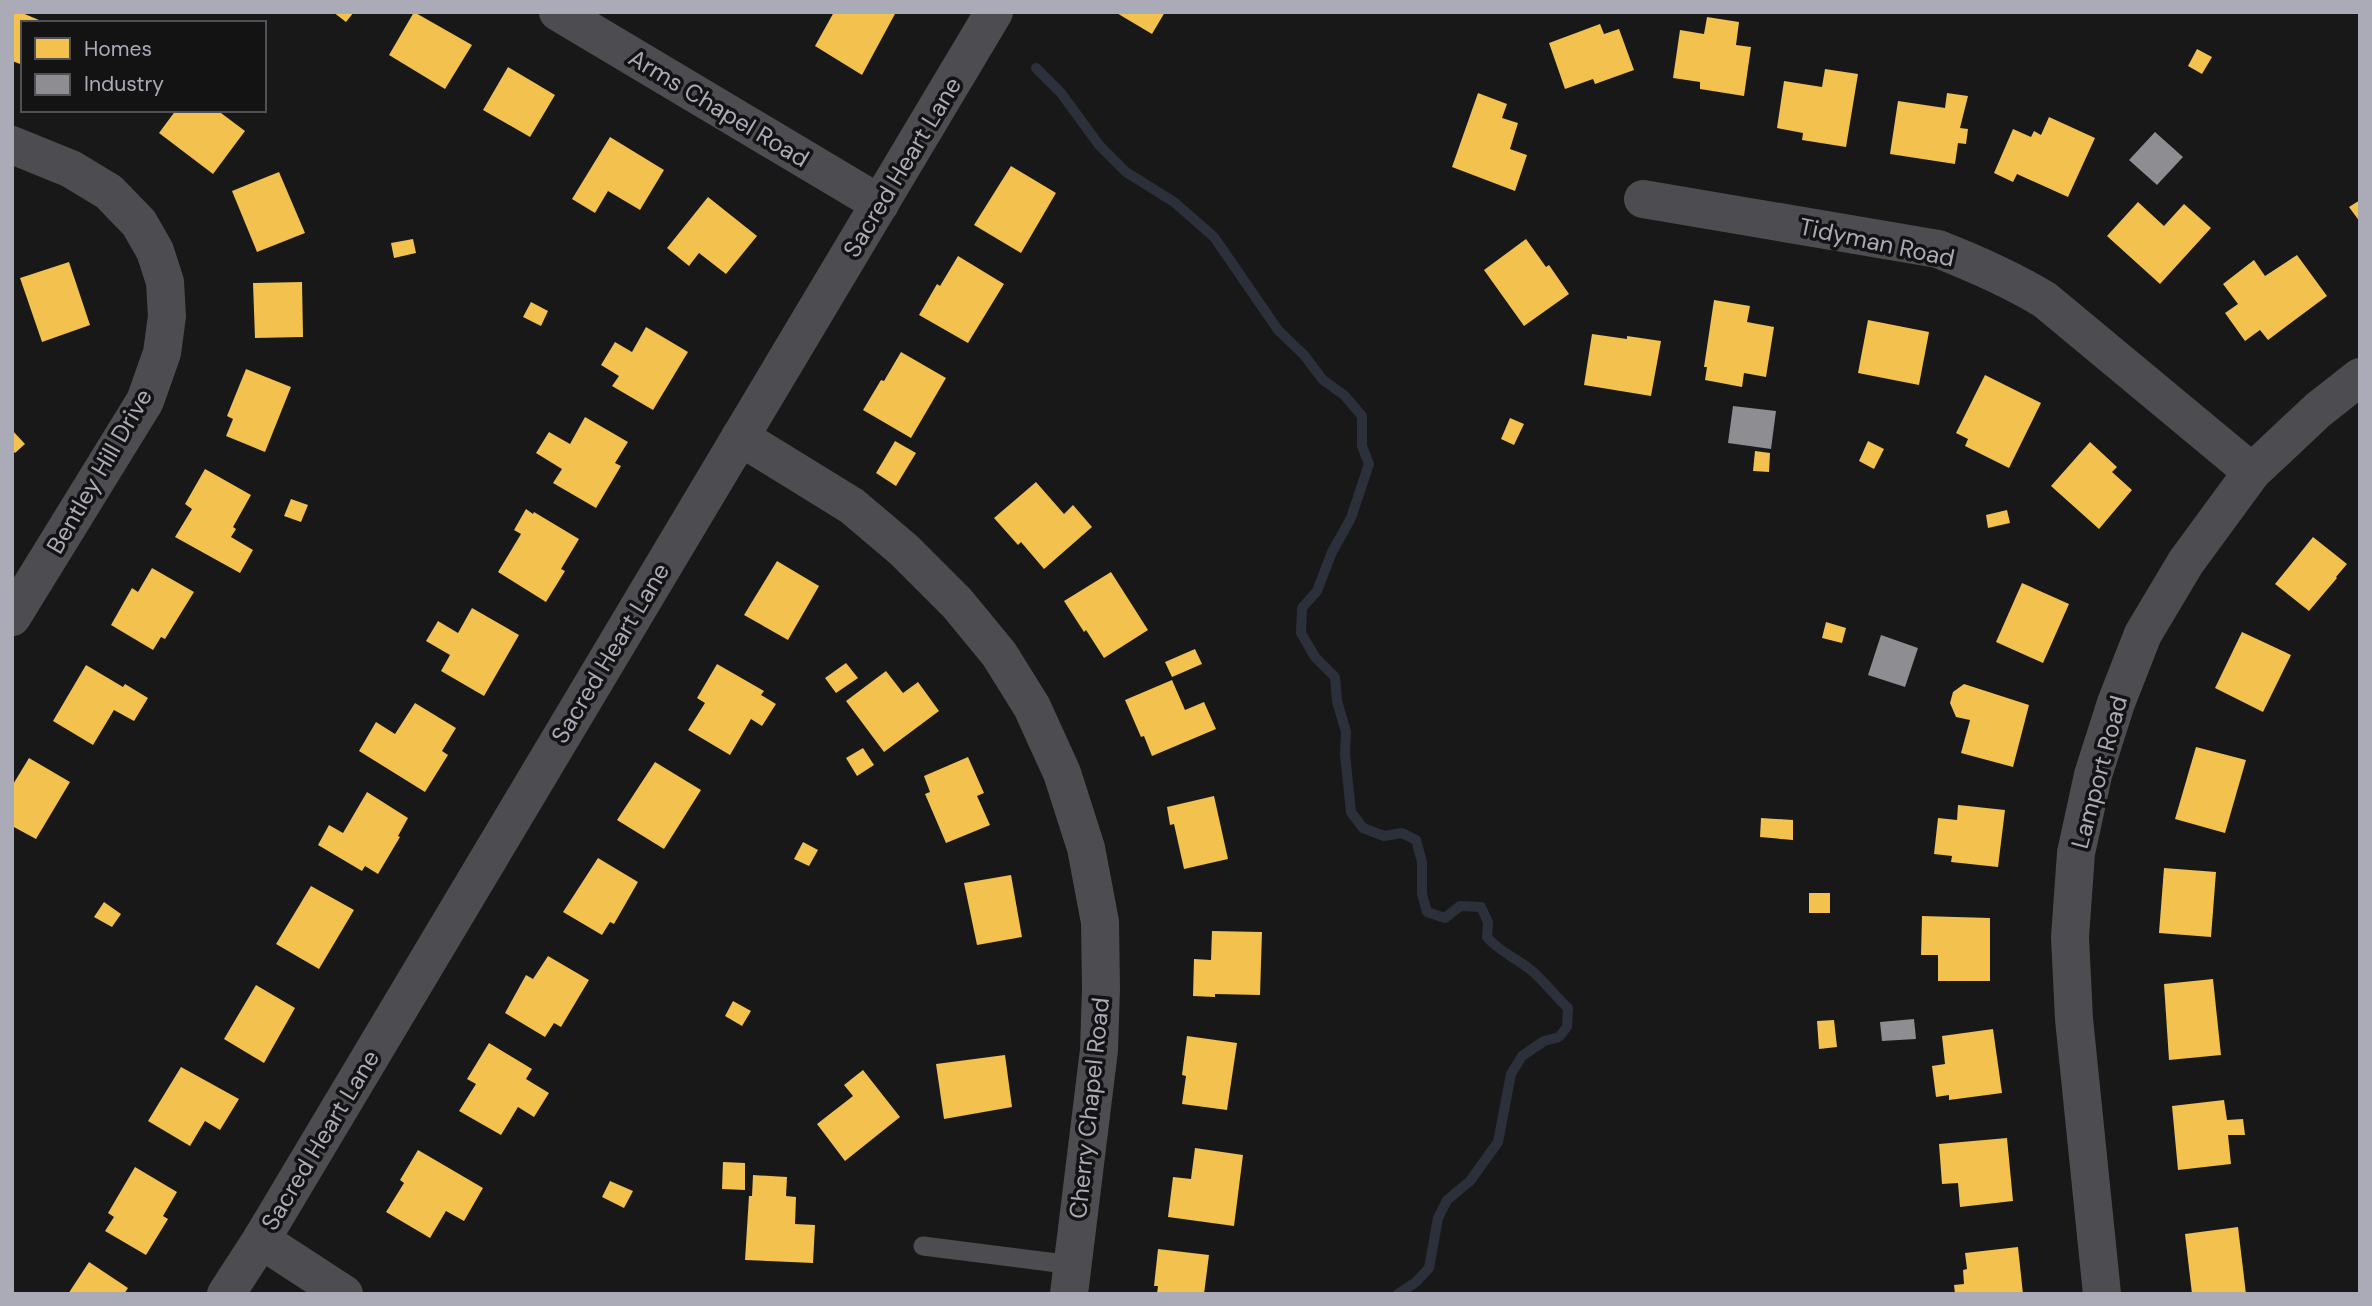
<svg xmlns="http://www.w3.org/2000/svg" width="2372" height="1306" viewBox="0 0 2372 1306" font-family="'DM Sans',sans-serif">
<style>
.homes{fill:#f2c14e}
.industry{fill:#8d8d92}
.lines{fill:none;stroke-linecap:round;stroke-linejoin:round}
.stream{stroke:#2c303a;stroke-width:10}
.service{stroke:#4d4d51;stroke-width:19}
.minor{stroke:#4d4d51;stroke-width:38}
.tertiary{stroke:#4d4d51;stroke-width:38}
.labels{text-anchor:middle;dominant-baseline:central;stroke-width:7;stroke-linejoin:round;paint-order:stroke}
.street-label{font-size:24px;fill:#ababb8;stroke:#131314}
</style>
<rect width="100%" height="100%" fill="#181819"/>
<g class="homes">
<path d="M12,12h8l26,11h-23v42l-11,-4z"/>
<path d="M333,12h21l-8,10z"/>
<path d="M414,12l58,33 -27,44 -56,-34z"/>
<path d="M834,12h62l-34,63 -47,-29z"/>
<path d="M1115,12h50l-13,22z"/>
<path d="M1707,17l32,5 -3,23 15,2 -7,49 -44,-7v-7l-27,-4 7,-48 24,4z"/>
<path d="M1600,24l4,10 15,-5 15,41 -39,14 -2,-5 -28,10 -16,-46z"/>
<path d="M2197,49l15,8 -10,17 -14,-8z"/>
<path d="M508,67l47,28 -25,42 -47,-27z"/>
<path d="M1825,69l33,5 -12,73 -44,-7 1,-7 -26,-5 7,-47 38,6z"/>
<path d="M1478,93l29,11 -5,14 16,5 -8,26 17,6 -12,36 -63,-24z"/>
<path d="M1947,93l21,3 -8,32 8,1 -2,15 -8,-1 -3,21 -65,-10 8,-53 47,7z"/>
<path d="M176,110h41l28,21 -32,43 -54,-41z"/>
<path d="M2049,117l46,21 -27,59 -51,-23 -4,8 -19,-9 19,-44 18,8 3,-6 7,4z"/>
<path d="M610,137l54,33 -24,40 -32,-19 -13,22 -23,-14z"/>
<path d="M1011,166l45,27 -35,60 -47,-28z"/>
<path d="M279,172l26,61 -48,19 -25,-61z"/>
<path d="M708,197l49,39 -31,38 -27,-21 -10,13 -22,-18z"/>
<path d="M2360,200v22l-11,-15z"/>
<path d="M2138,202l26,24 20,-22 27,24 -51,56 -53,-48z"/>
<path d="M413,239l3,14 -22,5 -3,-15z"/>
<path d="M1526,239l20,28 3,-2 20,29 -45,32 -40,-56z"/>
<path d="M2297,255l30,41 -59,44 -8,-10 -15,11 -20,-28 13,-9 -15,-20 31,-24 11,16z"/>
<path d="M958,256l46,28 -36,59 -49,-28 18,-31 3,2z"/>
<path d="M69,262l21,63 -48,17 -22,-64z"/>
<path d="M302,282l1,55 -48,1 -2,-55z"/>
<path d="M1714,300l36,6 -3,16 27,5 -8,50 -22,-4 -2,14 -37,-7 2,-13h-3z"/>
<path d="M531,302l17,9 -7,15 -18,-9z"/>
<path d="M1868,320l61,12 -10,53 -61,-12z"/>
<path d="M646,327l42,25 -35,58 -41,-24 7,-10 -18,-11 14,-23 17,10z"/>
<path d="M1592,334l35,5v-3l34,5 -10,55 -67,-11z"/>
<path d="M901,352l45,26 -35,60 -48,-28 18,-30 3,1z"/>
<path d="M246,369l45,18 -26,65 -39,-16 7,-17 -6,-3z"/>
<path d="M1985,375l56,28 -32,65 -44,-22 3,-7 -12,-6z"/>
<path d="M585,417l43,25 -13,21 6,3 -25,42 -43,-25 9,-14 -26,-16 13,-21 21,12z"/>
<path d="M1510,418l14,6 -10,21 -13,-6z"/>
<path d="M12,430l13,14 -10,9 -3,-3z"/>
<path d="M895,441l21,12 -20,33 -20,-13z"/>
<path d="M1868,441l16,8 -10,20 -15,-8z"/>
<path d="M2090,442l27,25 -5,5 20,18 -33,39 -48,-43z"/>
<path d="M1755,451l15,2 -1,19 -16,-1z"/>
<path d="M205,469l46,26 -18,32 3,2 -5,8 22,13 -13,23 -65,-36 17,-28 -7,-5z"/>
<path d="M1036,482l28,32 9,-9 19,22 -48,42 -23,-27 -3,3 -24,-27z"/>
<path d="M291,499l17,6 -7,17 -17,-6z"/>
<path d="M526,509l7,5 1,-2 45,27 -18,30 4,2 -19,31 -48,-30 23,-38 -7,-4z"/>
<path d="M2007,510l3,13 -22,5 -2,-13z"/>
<path d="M2313,537l34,27 -11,13 1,1 -28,33 -34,-27z"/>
<path d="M777,561l42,25 -31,54 -44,-25z"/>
<path d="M152,568l42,24 -29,47 -4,-2 -8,13 -42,-25 21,-37 6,4z"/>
<path d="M1111,572l37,58 -44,28 -18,-28 -2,2 -20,-31z"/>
<path d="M2022,583l47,21 -26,59 -47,-21z"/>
<path d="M472,608l47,27 -35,61 -43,-25 9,-16 -24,-14 12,-20 20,12z"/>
<path d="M1826,622l20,6 -4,15 -20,-5z"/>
<path d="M2242,632l49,23 -28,57 -48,-24z"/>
<path d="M1195,649l7,15 -30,13 -7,-15z"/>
<path d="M846,663l12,15 -22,15 -11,-15z"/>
<path d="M717,664l47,27 -3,4 15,9 -14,22 -11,-7 -21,36 -42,-25 17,-27 -8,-5z"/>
<path d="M86,665l37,22 2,-3 23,14 -14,23 -20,-11 -21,35 -40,-24z"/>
<path d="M886,671l17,22 15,-11 21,29 -55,41 -38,-51z"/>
<path d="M1172,680l13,30 19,-8 12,27 -64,27 -8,-20 -3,1 -16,-37z"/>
<path d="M1964,684l65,21 -16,62 -52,-14 9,-33 -14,-3 -6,-14 3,-11z"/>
<path d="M415,703l41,25 -14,23 6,4 -23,37 -66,-41 17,-29 19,12z"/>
<path d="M2196,747l50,13 -21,73 -50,-14z"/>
<path d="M863,748l11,17 -17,11 -11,-18z"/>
<path d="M968,757l16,36 -7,3 13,29 -44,18 -21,-49 5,-2 -6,-16z"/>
<path d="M29,758l41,24 -34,57 -24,-13v-40z"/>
<path d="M655,762l46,28 -37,59 -47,-29z"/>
<path d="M367,792l41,26 -10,18 2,1 -22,37 -13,-8 -3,5 -44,-26 11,-20 14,8z"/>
<path d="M1214,796l14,63 -44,10 -10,-45 -4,1 -3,-18z"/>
<path d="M1958,805l47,5 -7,57 -47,-5 1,-6 -18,-2 4,-36 19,2z"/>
<path d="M1761,818l32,2v20l-33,-3z"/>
<path d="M803,842l15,8 -9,16 -15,-7z"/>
<path d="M598,858l40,24 -24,42 -4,-2 -8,13 -39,-23z"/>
<path d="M2164,868l52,4 -5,65 -52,-4z"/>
<path d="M1011,875l11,62 -45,8 -13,-62z"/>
<path d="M311,886l43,24 -35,59 -43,-25z"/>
<rect x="1809" y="893" width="21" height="20"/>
<path d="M104,902l17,12 -9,13 -18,-10z"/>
<path d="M1922,916l68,2v63h-52v-26h-17z"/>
<path d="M1212,931l50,1 -2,63 -45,-1v3l-22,-1 1,-37 17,1z"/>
<path d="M548,956l41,24 -28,47 -7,-4 -9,14 -40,-24 21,-38 7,4z"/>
<path d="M2213,979l8,76 -52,5 -5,-76z"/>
<path d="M256,985l39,23 -31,55 -40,-24z"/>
<path d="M733,1001l18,10 -9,15 -17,-10z"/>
<path d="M1834,1020l3,27 -18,2 -2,-28z"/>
<path d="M1993,1029l9,64 -53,7v-5l-13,2 -4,-31 13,-2 -3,-28z"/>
<path d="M1187,1036l50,7 -10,67 -45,-6 4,-28 -4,-1z"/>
<path d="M489,1043l43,26 -6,10 23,14 -15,24 -16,-10 -17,28 -42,-24 17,-27 -9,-5z"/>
<path d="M1005,1055l7,52 -68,12 -8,-55z"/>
<path d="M181,1067l58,32 -19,31 -15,-9 -15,25 -42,-25z"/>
<path d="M863,1070l37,47 -55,44 -28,-37 36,-28 -9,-11z"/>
<path d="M2224,1100l3,20 16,-1 2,16h-17l3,29 -53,6 -6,-64z"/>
<path d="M2007,1138l6,63 -53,6 -2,-24 -16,1 -3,-40z"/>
<path d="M1195,1148l48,7 -9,71 -66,-9 5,-40 18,2z"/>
<path d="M418,1150l65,38 -19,33 -18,-10 -16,27 -44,-26 18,-29 -4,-3z"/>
<path d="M723,1162l22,1v27l-23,-1z"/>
<path d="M135,1167l42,25 -14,24 5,3 -22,36 -41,-24 9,-14 -6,-4z"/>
<path d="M753,1175l34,2 -1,19 10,1 -1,27 20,1 -2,38 -68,-3 4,-64h3z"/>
<path d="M610,1181l23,10 -9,17 -22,-11z"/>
<path d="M2238,1227l8,67h-54l-7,-60z"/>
<path d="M2018,1247l5,47h-68l-1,-9 10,-1 -1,-14 4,-1 -2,-16z"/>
<path d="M1158,1249l51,6 -5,39h-47l1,-8h-4z"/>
<path d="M89,1262l39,26 -4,6h-56z"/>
</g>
<g class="industry">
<path d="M2155,132l28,25 -26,28 -28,-25z"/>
<path d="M1733,406l43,5 -5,38 -43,-6z"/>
<path d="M1881,635l37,13 -13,39 -37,-12z"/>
<path d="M1914,1019l2,20 -34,2 -2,-19z"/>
</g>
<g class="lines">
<path class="stream" d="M1036,68l25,25 38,52 27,27 48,30 40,35 64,93 26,25 19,25 21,15 18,21v30l7,18 -18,54 -19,34 -15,39 -15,17 -1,25 14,24 20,20 2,24 9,31 -1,22 6,58 12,16 21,8 18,-3 14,7 6,22v32l5,18 18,6 15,-12 21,1 7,15 -1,15c12,15 30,21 45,34 13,11 23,25 36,37l-1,19 -8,10 -15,4 -22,15 -11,18 -13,68 -28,39 -23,19 -9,18 -9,50 -13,14 -18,12"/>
<path class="service" d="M923,1246l150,19"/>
<g class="minor">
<path d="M558,12l322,192"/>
<path d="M12,145l59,24 38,23 30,31 16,28 10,31 2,34 -5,37 -17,48 -133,216"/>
<path d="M1643,199l295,50c38,15 73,30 107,51l207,172"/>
<path d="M740,437l112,69 52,44 53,53 42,51 33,53 30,66 24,75 14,74 1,66 -2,62 -30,244"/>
<path d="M261,1240l83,54"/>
<path d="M2102,1294l-28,-275 -4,-82 6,-84 17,-78 23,-72 27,-69 43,-72 66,-90 66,-62 42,-33"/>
</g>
<path class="tertiary" d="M226,1294l35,-54 733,-1228"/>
</g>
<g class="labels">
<g class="street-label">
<text transform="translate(719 108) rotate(31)">Arms Chapel Road</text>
<text transform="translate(902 167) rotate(-59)">Sacred Heart Lane</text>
<text transform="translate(1877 242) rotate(12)">Tidyman Road</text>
<text transform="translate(99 471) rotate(-60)">Bentley Hill Drive</text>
<text transform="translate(610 653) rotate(-59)">Sacred Heart Lane</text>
<text transform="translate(2099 772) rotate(-75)">Lamport Road</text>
<text transform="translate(1089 1108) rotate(-84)">Cherry Chapel Road</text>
<text transform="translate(320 1140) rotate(-59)">Sacred Heart Lane</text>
</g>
</g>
<rect width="2372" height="1306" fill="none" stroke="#ababb8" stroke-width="28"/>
<rect x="21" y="21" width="245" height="91" fill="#131314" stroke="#505056" stroke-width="2"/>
<rect x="35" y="38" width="35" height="21" fill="#f2c14e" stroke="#505056" stroke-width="2"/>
<text x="84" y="56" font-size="21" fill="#ababb8">Homes</text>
<rect x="35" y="74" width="35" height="21" fill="#8d8d92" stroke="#505056" stroke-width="2"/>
<text x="84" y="91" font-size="21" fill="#ababb8">Industry</text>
</svg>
